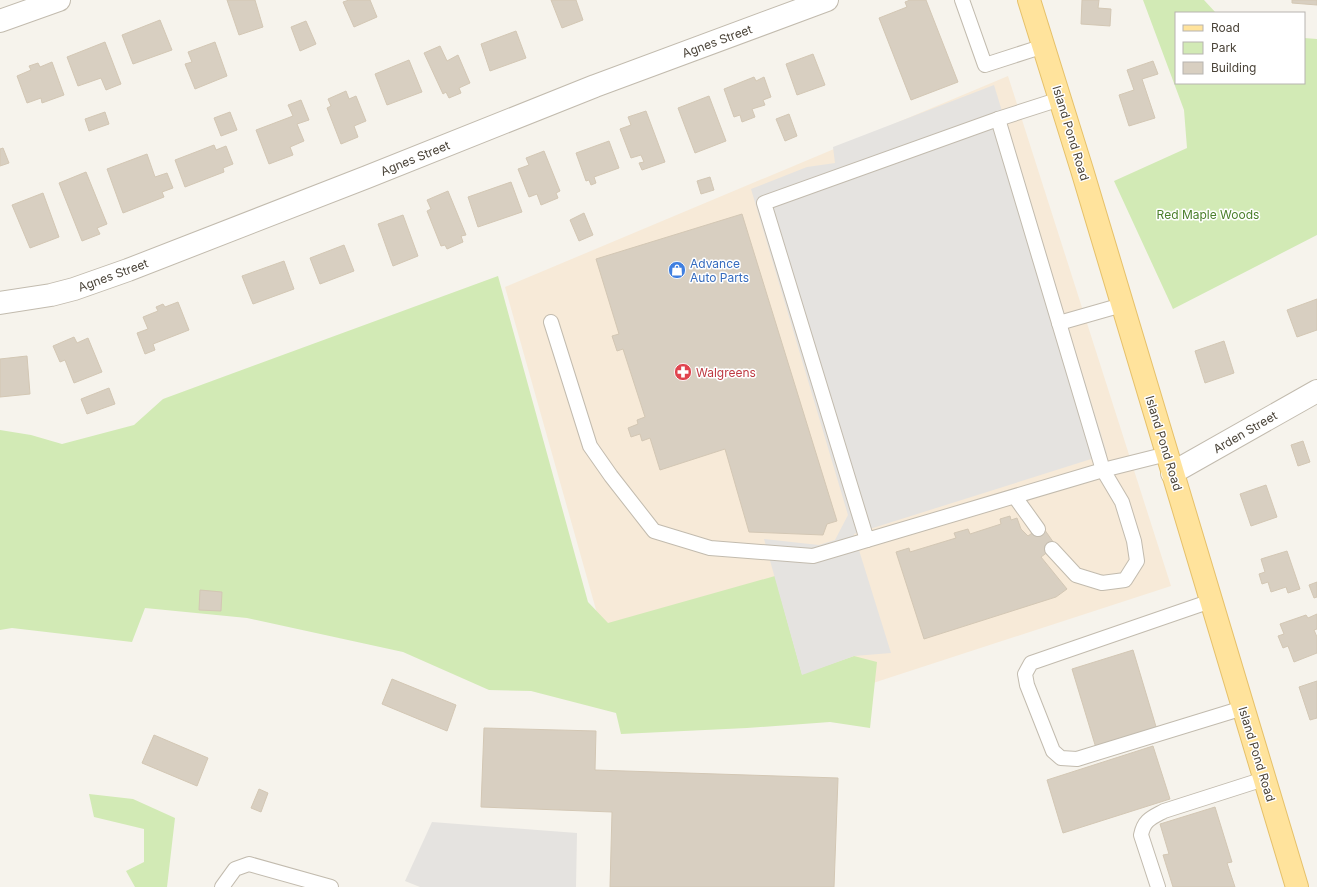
<svg xmlns="http://www.w3.org/2000/svg" width="1317" height="887" viewBox="0 0 1317 887" font-family="Inter,sans-serif">
<style>
.commercial{fill:#f7ead8}
.green{fill:#d2eab5}
.parking{fill:#e5e3e0}
.building{fill:#d8cfc1;stroke:#d3c7b4}
.lines{fill:none;stroke-linecap:round;stroke-linejoin:round}
.service-casing{stroke:#c2bbae;stroke-width:16}
.minor-casing{stroke:#c2bbae;stroke-width:24}
.primary-casing{stroke:#e6c16a;stroke-width:24}
.service{stroke:#fff;stroke-width:14}
.minor{stroke:#fff;stroke-width:22}
.primary{stroke:#ffe39c;stroke-width:22}
.labels{text-anchor:middle;dominant-baseline:central;stroke-width:3;stroke-linejoin:round;paint-order:stroke}
.street-label{font-size:12px;fill:#4b4439;stroke:#fff}
.park-label{font-size:12px;fill:#4a7f2a;stroke:#fff}
.shop-label{font-size:12px;fill:#366cbe;stroke:#fff;text-anchor:start}
.health-label{font-size:12px;fill:#be3a42;stroke:#fff;text-anchor:start}
</style>
<rect width="100%" height="100%" fill="#f6f3ec"/>
<path class="commercial" d="M1008,76l163,510 -347,113 -32,-108 -190,40 -97,-344z"/>
<g class="green">
<path d="M1143,0h61l12,13h-40v70h128v-45l13,1v196l-144,74 -59,-128 73,-33 -3,-38z"/>
<path d="M498,276l90,326 20,21 167,-47 27,98 52,-18 23,6 -7,66 -40,-6 -83,6 -126,6 -5,-21 -85,-22 -42,-1 -86,-38 -156,-34 -102,-10 -13,34 -120,-14 -12,2v-200l31,5 31,9 72,-19 29,-26z"/>
<path d="M89,794l44,5 42,19 -8,69h-32l-9,-16 18,-9v-33l-50,-12z"/>
</g>
<g class="parking">
<path d="M994,85l113,369 -253,80 37,119 -37,3 -52,19 -38,-136 55,6 16,-5 13,-25 -97,-326 56,-22 28,-4 -2,-16z"/>
<path d="M432,822l145,11 -1,54h-156l-15,-6z"/>
</g>
<g class="building">
<path d="M227,0h28l8,27 -24,8z"/>
<path d="M349,0h21l7,17 -23,10 -11,-25z"/>
<path d="M551,0h25l7,20 -21,8z"/>
<path d="M910,0h16l32,82 -47,18 -32,-82 28,-11 -2,-5z"/>
<path d="M1082,0h17l-1,8 13,1 -1,17 -29,-2z"/>
<path d="M1292,0h25v5l-25,-2z"/>
<path d="M160,20l12,30 -39,14 -11,-29z"/>
<path d="M306,21l10,23 -16,7 -9,-24z"/>
<path d="M516,31l10,27 -36,13 -9,-27z"/>
<path d="M105,42l16,42 -15,6 -5,-12 -23,8 -11,-29z"/>
<path d="M215,42l12,34 -32,13 -10,-25 7,-2 -4,-10z"/>
<path d="M440,46l7,15 11,-6 12,28 -11,5 2,5 -12,5 -3,-6 -3,2 -19,-41z"/>
<path d="M813,54l12,31 -28,10 -11,-31z"/>
<path d="M409,60l13,32 -35,13 -12,-31z"/>
<path d="M1153,61l5,13 -16,5 13,39 -26,8 -10,-31 15,-5 -7,-20z"/>
<path d="M52,62l12,33 -22,8 -1,-5 -14,5 -10,-27 14,-6 -2,-4 9,-3 2,4z"/>
<path d="M754,77l2,4 8,-4 7,20 -8,3 2,5 -13,4 3,8 -13,5 -2,-7 -6,2 -10,-28z"/>
<path d="M346,91l3,8 7,-3 10,25 -12,5 4,11 -17,7 -14,-36 4,-2 -3,-7z"/>
<path d="M709,96l17,45 -31,12 -17,-45z"/>
<path d="M301,100l8,20 -12,4 7,17 -14,6 3,8 -24,9 -13,-34 37,-14 -5,-11z"/>
<path d="M646,111l19,51 -23,8 -3,-7 5,-1 -3,-7 -10,3 -11,-29 11,-4 -3,-8z"/>
<path d="M105,112l4,12 -20,7 -4,-12z"/>
<path d="M230,112l7,18 -16,6 -7,-18z"/>
<path d="M789,114l8,22 -12,5 -9,-22z"/>
<path d="M609,141l10,27 -25,9 2,6 -5,2 -2,-5 -3,1 -10,-28z"/>
<path d="M214,145l2,5 10,-4 7,18 -10,4 1,4 -39,15 -10,-27z"/>
<path d="M3,148l6,15 -9,3v-17z"/>
<path d="M544,151l16,40 -4,2 2,5 -17,7 -4,-11 -8,3 -11,-28 11,-4 -3,-7z"/>
<path d="M147,154l8,23 12,-4 6,15 -11,4 2,5 -41,16 -16,-44z"/>
<path d="M86,172l21,52 -10,4 3,6 -18,7 -23,-58z"/>
<path d="M710,177l4,13 -13,4 -4,-13z"/>
<path d="M511,182l11,30 -44,15 -10,-30z"/>
<path d="M448,191l18,44 -5,1 2,6 -16,7 -2,-4 -4,1 -14,-35 4,-2 -4,-9z"/>
<path d="M43,193l16,44 -29,11 -18,-43z"/>
<path d="M584,213l9,22 -14,6 -9,-21z"/>
<path d="M742,214l95,307 -10,3 -4,11 -74,-3 -24,-83 -65,21 -10,-32 -8,3 -2,-7 -9,3 -3,-9 10,-4 -1,-4 8,-3 -22,-68 -6,2 -5,-15 7,-2 -23,-75z"/>
<path d="M403,215l15,41 -25,10 -15,-42z"/>
<path d="M344,245l10,26 -34,13 -10,-26z"/>
<path d="M284,261l10,28 -41,15 -11,-28z"/>
<path d="M1317,299v31l-20,7 -10,-27z"/>
<path d="M178,302l11,28 -36,14 2,6 -10,4 -8,-21 11,-4 -5,-12 15,-6 -2,-4 7,-3 2,3z"/>
<path d="M74,337l3,6 11,-5 14,34 -28,11 -9,-23 -5,2 -7,-16z"/>
<path d="M1224,341l10,32 -29,10 -10,-32z"/>
<path d="M27,356l3,38 -30,3v-38z"/>
<path d="M109,388l6,16 -28,10 -6,-15z"/>
<path d="M1303,441l7,21 -12,4 -7,-21z"/>
<path d="M1266,485l11,32 -26,9 -11,-32z"/>
<path d="M1010,516l1,4 6,-2 4,11 7,7 14,-10 14,20 -15,11 26,32 -11,8 -132,42 -28,-87 13,-4 1,4 46,-14 -2,-5 14,-4 2,5 31,-10 -1,-5z"/>
<path d="M1287,551l13,38 -12,4 -2,-6 -15,5 -3,-10 -6,2 -3,-10 6,-2 -4,-13z"/>
<path d="M1317,582v15l-3,1 -5,-13z"/>
<path d="M200,590l22,2 -1,19 -22,-1z"/>
<path d="M1317,614v15l-3,1 3,7v16l-23,9 -6,-16 -5,2 -5,-12 6,-2 -4,-10 26,-9 2,3z"/>
<path d="M1133,650l24,80 -61,18 -24,-79z"/>
<path d="M392,679l64,26 -9,26 -65,-27z"/>
<path d="M1317,681v37l-7,2 -11,-33z"/>
<path d="M484,728l112,3 -1,39 243,8 -4,109h-224l2,-75 -131,-5z"/>
<path d="M154,735l54,23 -11,28 -55,-23z"/>
<path d="M1153,746l17,53 -107,34 -16,-53z"/>
<path d="M259,789l9,4 -7,19 -10,-4z"/>
<path d="M1215,807l17,55 -5,1 8,24h-62l-10,-32 6,-1 -9,-30z"/>
</g>
<g class="lines">
<defs>
<g id="service">
<path d="M962,0l23,65 59,-19"/>
<path d="M1060,99l-62,20 -234,84 103,337 236,-70 64,-16"/>
<path d="M998,119l105,351 19,32 12,39 3,20 -12,19 -23,3 -26,-8 -24,-26"/>
<path d="M551,322l39,124 21,30 43,55 56,17 103,8 54,-16"/>
<path d="M1059,323l63,-18"/>
<path d="M1015,497l23,32"/>
<path d="M1211,601l-180,62 -6,11 2,11 26,66 8,7 16,1 166,-51"/>
<path d="M222,887l13,-18 14,-5 82,23"/>
<path d="M1158,887l-17,-52c3,-15 10,-17 23,-24l100,-32"/>
</g>
<g id="minor">
<path d="M0,21l59,-21"/>
<path d="M0,303l51,-8 23,-6 54,-19 239,-93 228,-91 232,-86"/>
<path d="M1172,473l145,-82"/>
</g>
<path id="primary" d="M1029,0l53,170 215,717"/>
</defs>
<use href="#service" class="service-casing"/>
<use href="#minor" class="minor-casing"/>
<use href="#primary" class="primary-casing"/>
<use href="#service" class="service"/>
<use href="#minor" class="minor"/>
<use href="#primary" class="primary"/>
</g>
<defs>
<symbol id="shop-disc" viewBox="-11 -11 22 22"><circle r="9.5" fill="#3f7fe0" stroke="#fff"/><path d="M-5-2.5h2.3a2.7 3.5 0 0 1 5.4 0H5L5.5 6h-11ZM-1.5-2.5h3a1.5 2.3 0 0 0-3 0Z" fill="#fff"/></symbol>
<symbol id="pharmacy-disc" viewBox="-11 -11 22 22"><circle r="9.5" fill="#e0444e" stroke="#fff"/><path d="M-2-6h4v4h4v4h-4v4h-4v-4h-4v-4h4Z" fill="#fff"/></symbol>
</defs>
<g fill-rule="evenodd">
<use href="#shop-disc" x="667" y="260" width="20" height="20"/>
<use href="#pharmacy-disc" x="673" y="362" width="20" height="20"/>
</g>
<g class="labels">
<g class="street-label">
<text transform="translate(717 41) rotate(-20)">Agnes Street</text>
<text transform="translate(1071 133) rotate(73)">Island Pond Road</text>
<text transform="translate(415 158) rotate(-22)">Agnes Street</text>
<text transform="translate(113 275) rotate(-20)">Agnes Street</text>
<text transform="translate(1245 432) rotate(-30)">Arden Street</text>
<text transform="translate(1164 443) rotate(73)">Island Pond Road</text>
<text transform="translate(1257 754) rotate(73)">Island Pond Road</text>
</g>
<g class="park-label">
<text x="1208" y="214">Red Maple Woods</text>
</g>
<g class="shop-label">
<text x="690" y="263">Advance<tspan x="690" dy="14">Auto Parts</tspan></text>
</g>
<g class="health-label">
<text x="696" y="372">Walgreens</text>
</g>
</g>
<rect x="1175" y="12" width="130" height="72" fill="#ffffff" stroke="#b7b4b0"/>
<rect x="1183" y="25" width="20" height="6" fill="#ffe39c" stroke="#b7b4b0"/>
<text x="1211" y="32" font-size="12" fill="#4b4439">Road</text>
<rect x="1183" y="42" width="20" height="12" fill="#d2eab5" stroke="#b7b4b0"/>
<text x="1211" y="52" font-size="12" fill="#4b4439">Park</text>
<rect x="1183" y="62" width="20" height="12" fill="#d8cfc1" stroke="#b7b4b0"/>
<text x="1211" y="72" font-size="12" fill="#4b4439">Building</text>
</svg>
